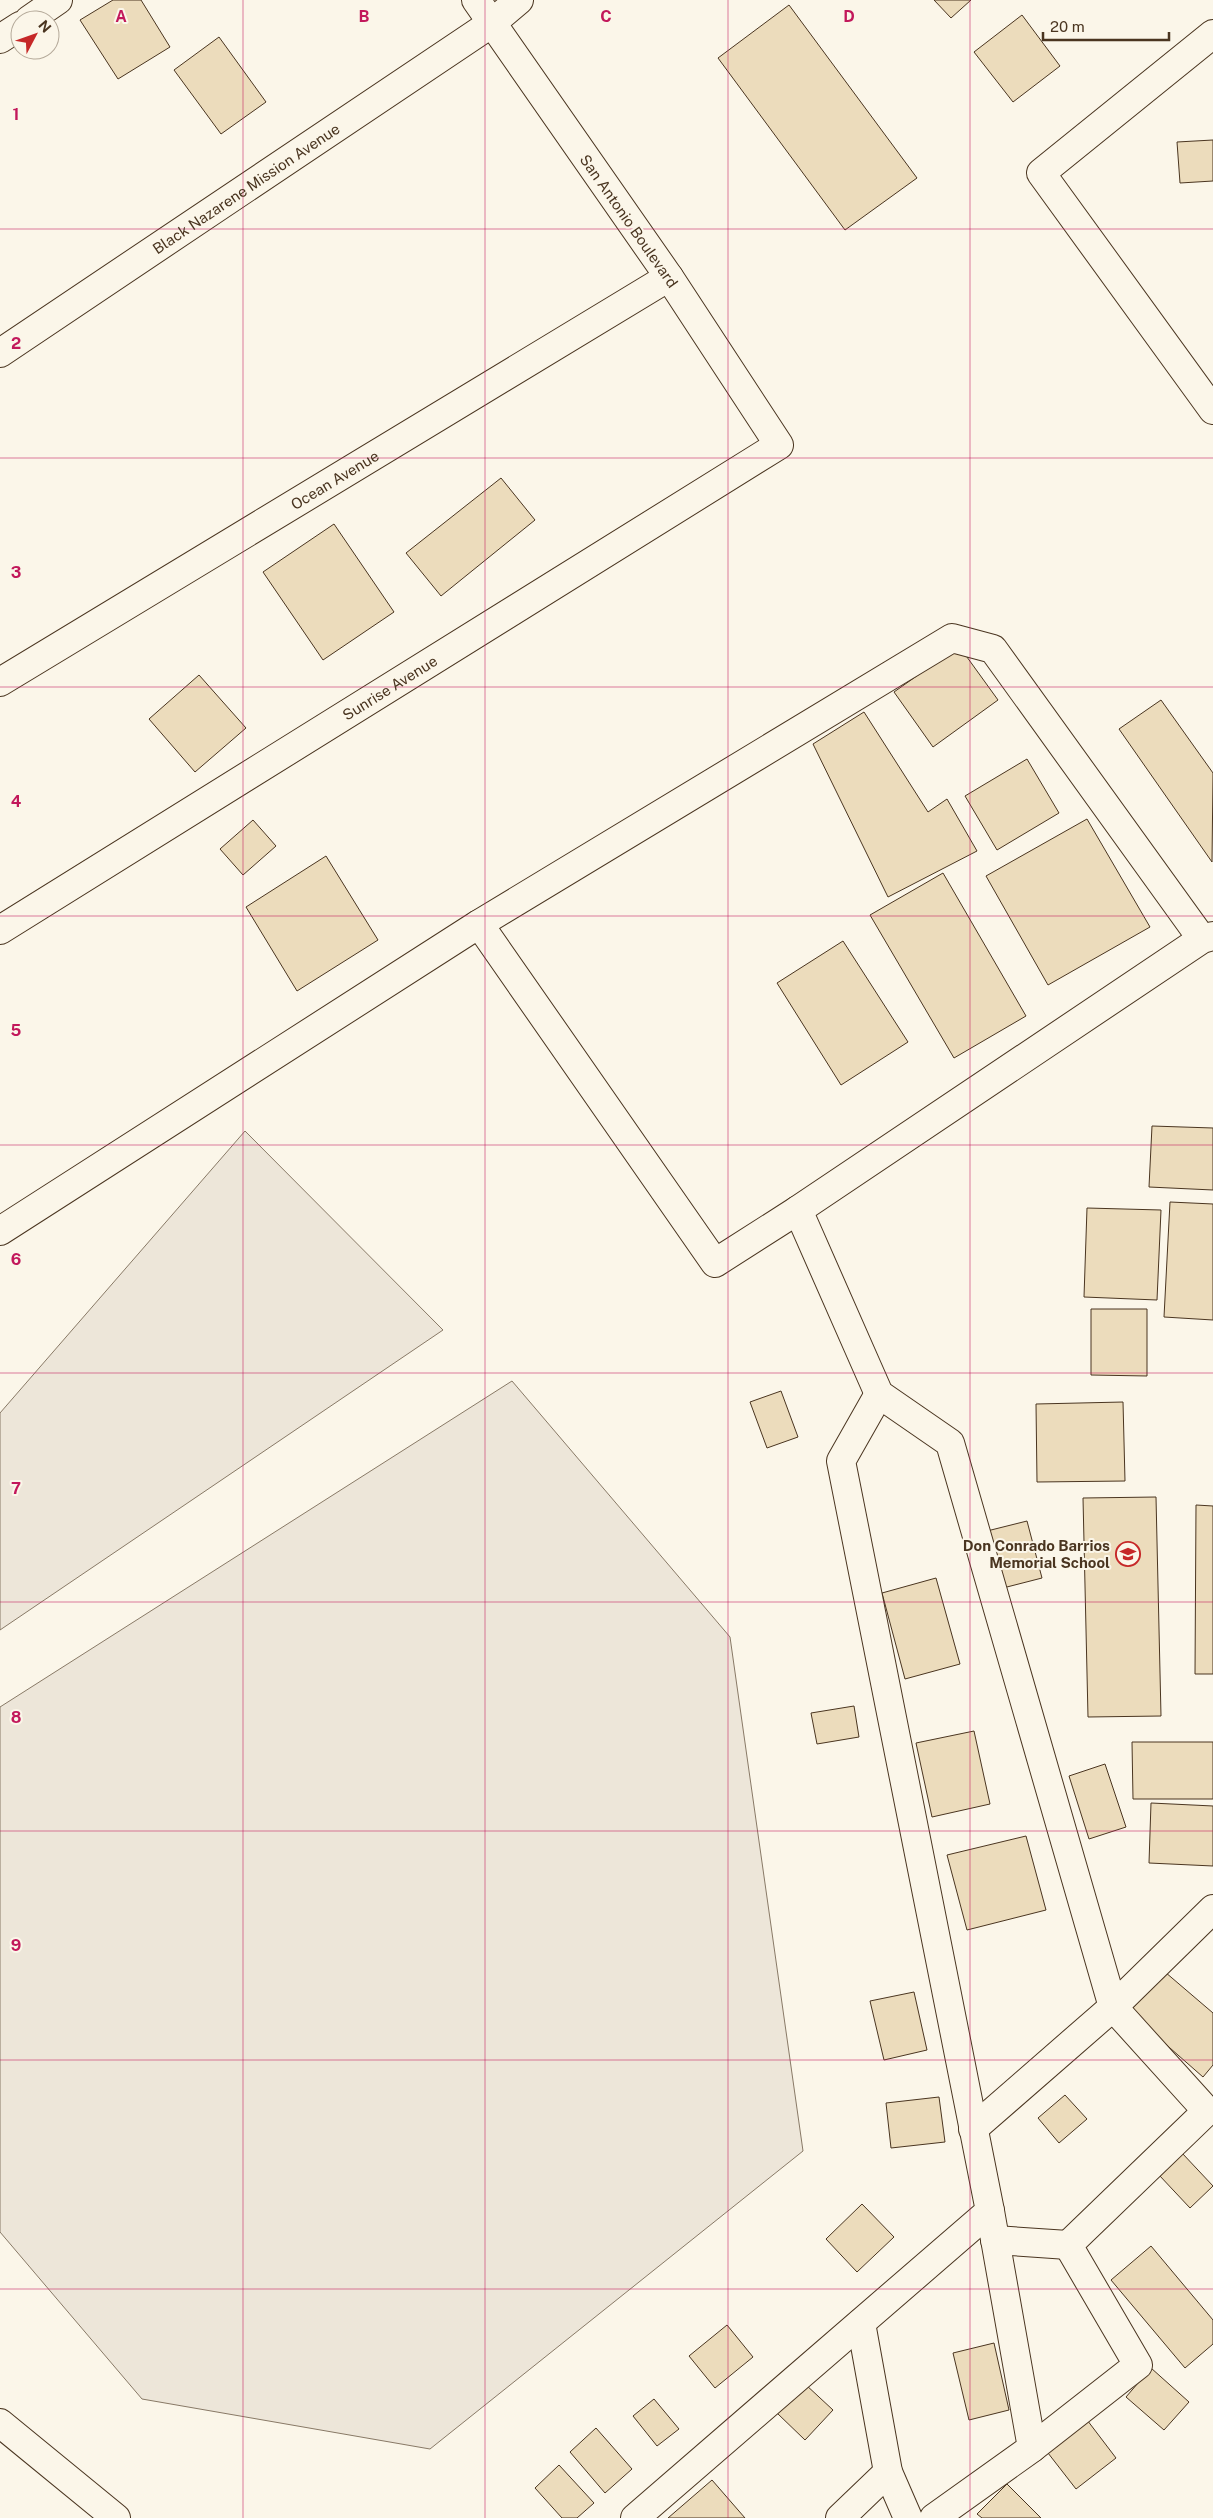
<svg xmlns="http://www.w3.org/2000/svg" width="1213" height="2518" viewBox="0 0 1213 2518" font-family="'Public Sans',sans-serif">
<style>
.green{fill:#ede6d9;stroke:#887966}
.building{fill:#ecdcbc;stroke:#4a3520}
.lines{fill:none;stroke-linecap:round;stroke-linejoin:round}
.street-casing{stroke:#4a3520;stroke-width:30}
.street{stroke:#fbf6e9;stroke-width:28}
.grid{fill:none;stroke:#c2185b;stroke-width:1;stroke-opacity:0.55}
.labels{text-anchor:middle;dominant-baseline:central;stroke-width:4;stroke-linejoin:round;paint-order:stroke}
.street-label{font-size:15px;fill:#4a3520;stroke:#fbf6e9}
.poi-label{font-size:15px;font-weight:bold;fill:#4a3520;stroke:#fbf6e9;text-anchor:end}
.grid-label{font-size:16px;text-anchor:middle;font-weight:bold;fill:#c2185b;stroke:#fbf6e9;stroke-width:4;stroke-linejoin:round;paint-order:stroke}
</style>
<rect width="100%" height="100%" fill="#fbf6e9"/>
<g class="green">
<path d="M245,1131l198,199 -443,300v-217z"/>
<path d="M512,1381l218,256 73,514 -373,298 -288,-50 -142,-167v-525z"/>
</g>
<g class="building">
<path d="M113,0h28l29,47 -52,32 -38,-59z"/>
<path d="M934,0h37l-20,18z"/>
<path d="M789,5l128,173 -72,52 -127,-172z"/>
<path d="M1022,15l38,51 -47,36 -39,-50z"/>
<path d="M219,37l47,65 -45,32 -47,-64z"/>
<path d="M1213,140v41l-33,2 -3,-41z"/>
<path d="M501,478l34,42 -94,76 -35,-43z"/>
<path d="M334,524l60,88 -71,48 -60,-88z"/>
<path d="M959,646l39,54 -65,47 -39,-55z"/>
<path d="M199,675l47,53 -51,44 -46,-53z"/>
<path d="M1161,700l52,73 -1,89 -93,-133z"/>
<path d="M864,712l64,100 19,-13 30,52 -89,46 -75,-153z"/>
<path d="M1027,759l32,54 -62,37 -32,-54z"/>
<path d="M1087,819l63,108 -102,58 -62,-109z"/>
<path d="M253,820l23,26 -33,29 -23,-26z"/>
<path d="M326,856l52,84 -81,51 -51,-84z"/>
<path d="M943,873l83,143 -72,42 -84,-143z"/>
<path d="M843,941l65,101 -67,43 -64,-102z"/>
<path d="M1152,1126l61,2v62l-64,-3z"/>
<path d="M1170,1202l43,2v116l-49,-3z"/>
<path d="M1087,1208l74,2 -4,90 -73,-3z"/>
<path d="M1091,1309h56v67l-56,-1z"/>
<path d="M781,1391l17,46 -31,11 -17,-46z"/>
<path d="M1123,1402l2,79 -88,1 -1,-78z"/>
<path d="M1156,1497l5,219 -73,1 -5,-219z"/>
<path d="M1196,1505l17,1v168h-18z"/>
<path d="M1027,1521l15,57 -39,10 -16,-57z"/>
<path d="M936,1578l24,86 -55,15 -23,-86z"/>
<path d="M854,1706l5,31 -42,7 -6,-31z"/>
<path d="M974,1731l16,73 -58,13 -16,-74z"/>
<path d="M1132,1742h81v57h-80z"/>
<path d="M1105,1764l21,63 -37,12 -20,-63z"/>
<path d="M1151,1803l62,3v60l-64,-3z"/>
<path d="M1026,1836l20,74 -79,20 -20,-75z"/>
<path d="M1165,1972l48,41v52l-10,12 -74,-65z"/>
<path d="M914,1992l13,58 -43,10 -14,-59z"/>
<path d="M1065,2095l22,24 -28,24 -21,-25z"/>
<path d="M939,2097l6,45 -54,6 -5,-45z"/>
<path d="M1182,2153l31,33 -23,22 -31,-33z"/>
<path d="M862,2204l32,33 -37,35 -31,-33z"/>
<path d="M1151,2246l62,74v24l-28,24 -74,-88z"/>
<path d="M727,2325l26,32 -38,31 -26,-32z"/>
<path d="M994,2343l15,67 -40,10 -16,-67z"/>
<path d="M1151,2368l38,34 -25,28 -38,-33z"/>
<path d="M805,2384l28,26 -28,30 -28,-27z"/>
<path d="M654,2399l25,30 -22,17 -24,-30z"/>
<path d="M1081,2412l35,46 -40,31 -35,-45z"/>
<path d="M596,2428l36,41 -27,24 -35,-41z"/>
<path d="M559,2465l35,38 -17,15h-15l-27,-30z"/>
<path d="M712,2480l33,38h-77z"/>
<path d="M1007,2484l34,34h-59l-5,-4z"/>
</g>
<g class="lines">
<defs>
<g id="street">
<path d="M29,20l29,-20"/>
<path d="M1213,34l-172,139 172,237"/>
<path d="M0,39l20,-13"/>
<path id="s1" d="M0,353l492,-330 27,-23"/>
<path id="s2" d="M0,682l669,-405"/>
<path d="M479,924l236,339 83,-53 404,-271 11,-3"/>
<path id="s3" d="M0,930l779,-485 -110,-168 -193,-277"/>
<path d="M798,1210l81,184 71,49 163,564 94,104 -139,134 70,120 -106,83"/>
<path d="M0,1231l479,-307 473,-286 41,11 209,290"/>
<path d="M973,2129l140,-122 100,-98"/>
<path d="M995,2240l73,5"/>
<path d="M861,2323l27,149 20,46"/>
<path d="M0,2423l116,95"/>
<path d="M635,2518l355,-307 -149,-750 38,-67"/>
<path d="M840,2518l48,-46"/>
<path d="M934,2518l98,-70 -42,-237"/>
</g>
</defs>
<use href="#street" class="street-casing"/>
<use href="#street" class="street"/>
</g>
<path class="grid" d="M243,0v2518M485,0v2518M728,0v2518M970,0v2518M0,229h1213M0,458h1213M0,687h1213M0,916h1213M0,1145h1213M0,1373h1213M0,1602h1213M0,1831h1213M0,2060h1213M0,2289h1213"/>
<defs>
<symbol id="school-ring" viewBox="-11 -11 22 22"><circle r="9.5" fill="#fbf6e9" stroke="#c62828" stroke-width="1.5"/><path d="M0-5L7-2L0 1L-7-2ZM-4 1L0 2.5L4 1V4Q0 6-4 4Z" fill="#c62828"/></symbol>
</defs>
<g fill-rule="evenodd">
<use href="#school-ring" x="1114" y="1540" width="28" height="28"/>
</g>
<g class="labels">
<g class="street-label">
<text stroke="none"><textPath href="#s1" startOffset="296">Black Nazarene Mission Avenue</textPath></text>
<text transform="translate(629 221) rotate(55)">San Antonio Boulevard</text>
<text stroke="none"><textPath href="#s2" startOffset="391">Ocean Avenue</textPath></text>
<text stroke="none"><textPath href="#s3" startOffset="459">Sunrise Avenue</textPath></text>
</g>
<g class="poi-label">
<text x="1110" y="1545">Don Conrado Barrios<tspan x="1110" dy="17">Memorial School</tspan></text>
</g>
</g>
<g class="grid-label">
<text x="121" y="22">A</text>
<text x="364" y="22">B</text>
<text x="606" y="22">C</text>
<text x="849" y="22">D</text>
<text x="16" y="120">1</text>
<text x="16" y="349">2</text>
<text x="16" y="578">3</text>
<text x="16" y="807">4</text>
<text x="16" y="1036">5</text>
<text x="16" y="1265">6</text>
<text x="16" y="1494">7</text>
<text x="16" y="1723">8</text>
<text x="16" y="1951">9</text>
</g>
<g transform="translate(35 35) rotate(49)"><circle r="24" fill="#fbf6e9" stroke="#b4a999"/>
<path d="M0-4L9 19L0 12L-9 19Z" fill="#c62828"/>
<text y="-8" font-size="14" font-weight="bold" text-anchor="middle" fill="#4a3520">N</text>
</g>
<path d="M1043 32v8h126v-8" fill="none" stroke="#4a3520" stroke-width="2.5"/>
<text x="1050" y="32" font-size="15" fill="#4a3520" stroke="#fbf6e9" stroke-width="4" paint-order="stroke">20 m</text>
</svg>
